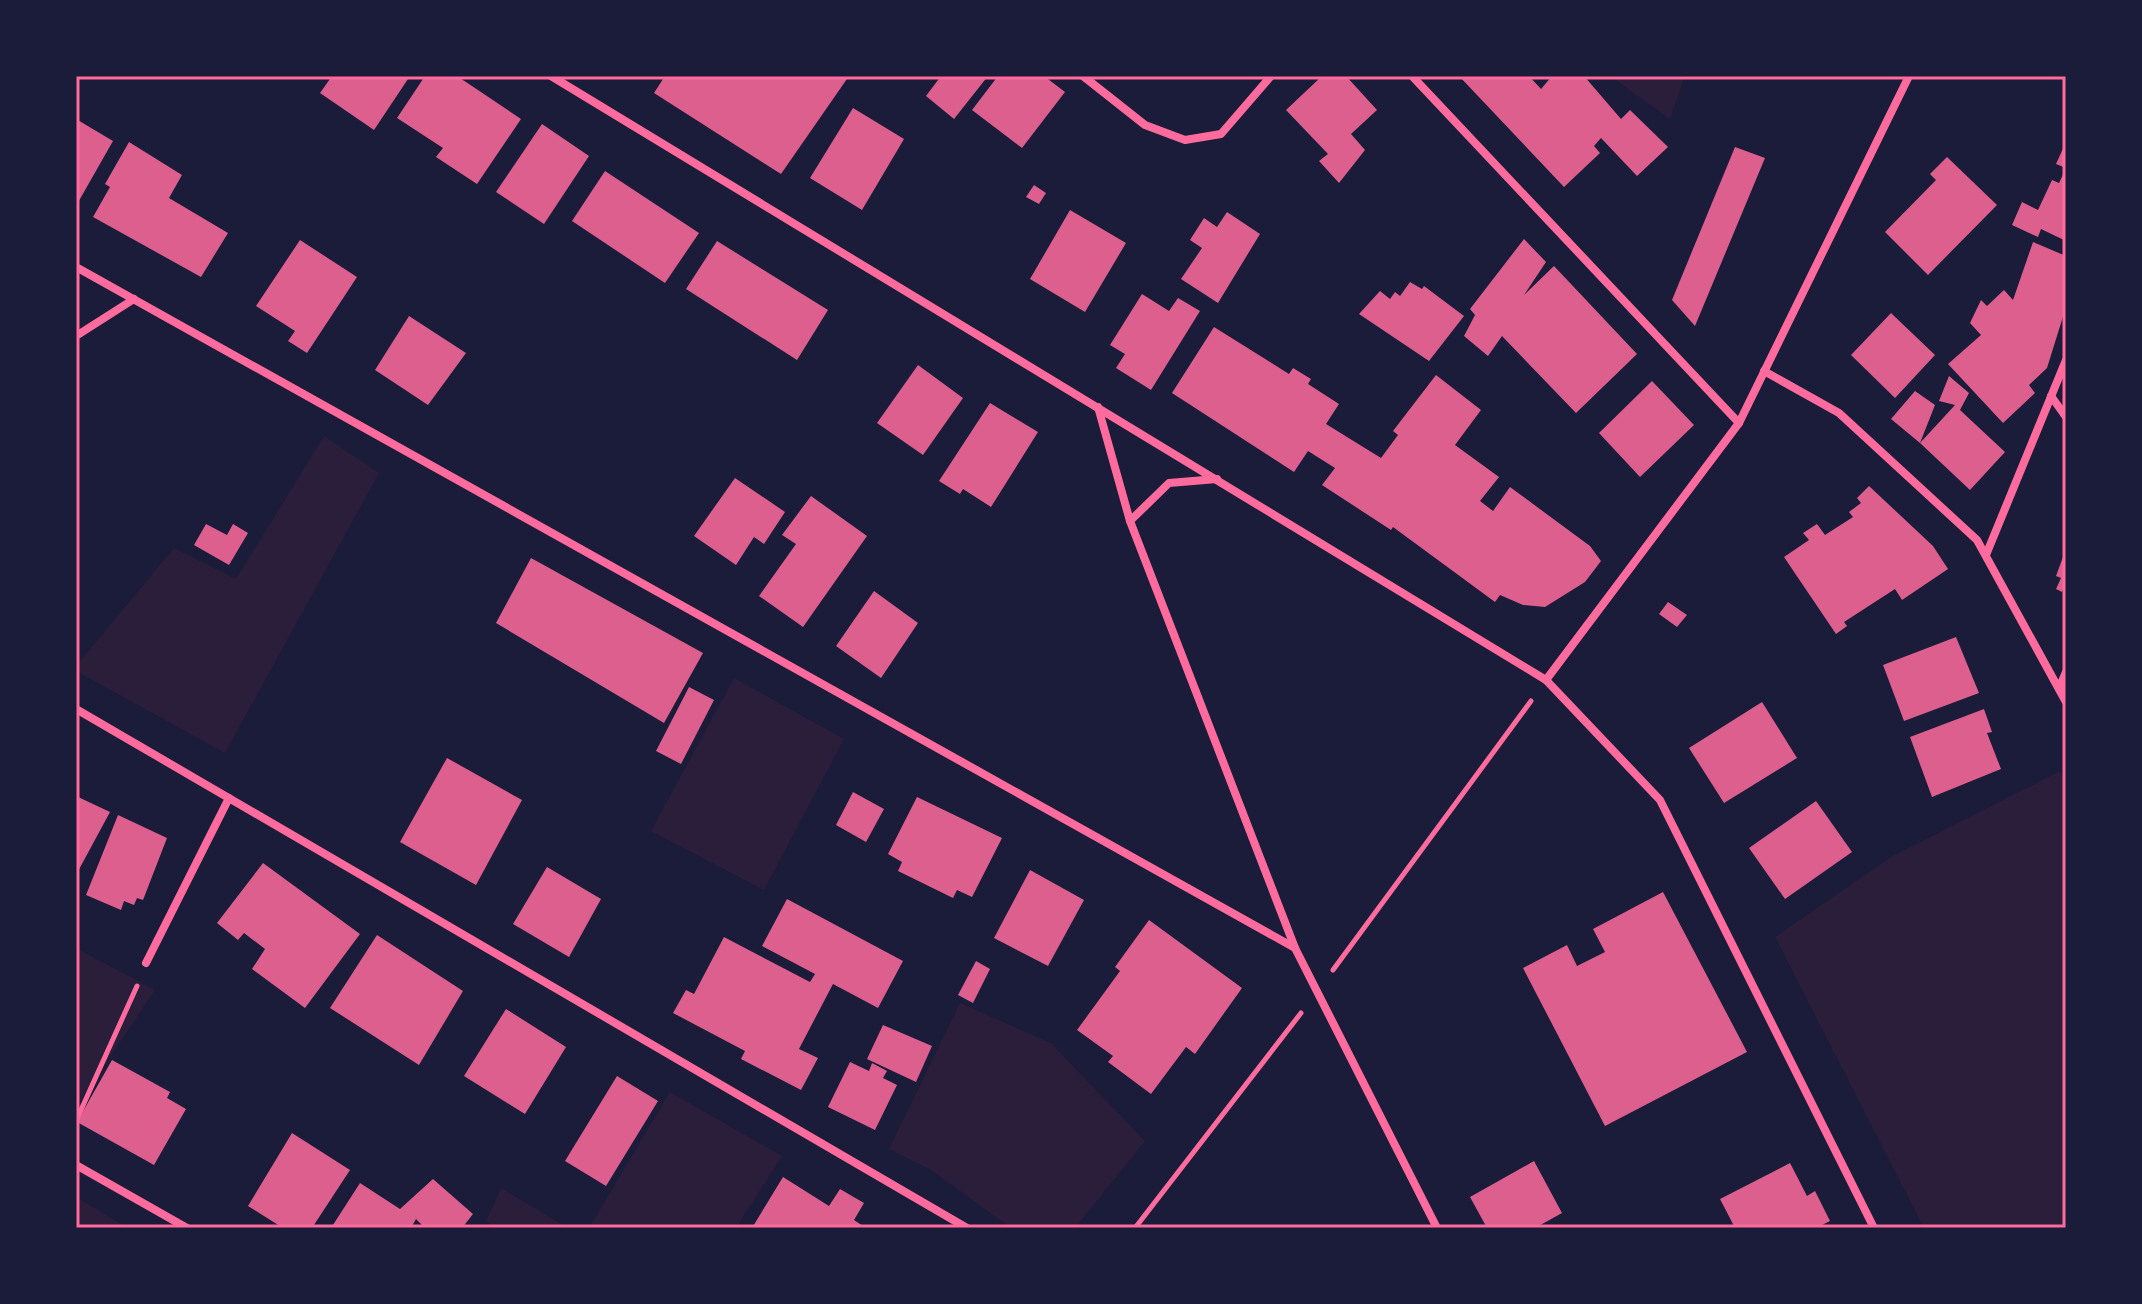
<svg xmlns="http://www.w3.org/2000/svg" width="2142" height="1304" viewBox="0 0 2142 1304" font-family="Roboto,sans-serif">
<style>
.green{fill:#2a1e3b}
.building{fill:#dd5f8e}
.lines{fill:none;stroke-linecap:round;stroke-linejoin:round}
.path{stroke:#ff6b9d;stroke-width:5}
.minor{stroke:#ff6b9d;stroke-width:8}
.neatline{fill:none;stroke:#ff6b9d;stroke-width:3}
</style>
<rect width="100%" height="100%" fill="#1b1b3a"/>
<g class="green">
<path d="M1610,76h75l-15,43z"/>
<path d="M324,436l55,37 -154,280 -149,-82v-5l98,-118 62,31z"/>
<path d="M734,678l110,61 -80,151 -113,-59z"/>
<path d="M2060,771l6,12v445h-142l-149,-291 116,-80z"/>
<path d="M76,948l79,42 -79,117z"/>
<path d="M960,1003l91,40 94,98 -70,87h-64l-80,-58 -42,-21z"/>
<path d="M670,1092l112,64 -46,72h-147z"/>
<path d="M501,1188l67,40h-73l-9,-7z"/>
<path d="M76,1197l52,31h-52z"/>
</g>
<g class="building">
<path d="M332,76h78l-36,54 -54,-37z"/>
<path d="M425,76h32l64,43 -44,65 -41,-27 7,-9 -46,-30z"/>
<path d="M665,76h184l-68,98 -127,-81z"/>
<path d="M941,76h47l-34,43 -28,-23z"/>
<path d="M998,76h46l21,16 -43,56 -50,-38z"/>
<path d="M1322,76h24l31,34 -26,24 14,16 -26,33 -20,-22 9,-7 -42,-44z"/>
<path d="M1459,76h70l12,13 11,-13h32l37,43 9,-9 38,37 -31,29 -36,-38 -7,8 6,7 -36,34z"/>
<path d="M853,108l51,31 -42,71 -52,-32z"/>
<path d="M76,119l37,22 -37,65z"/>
<path d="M542,124l47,32 -45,68 -48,-32z"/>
<path d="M129,142l53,33 -13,23 59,35 -27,44 -108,-60 17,-30 -5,-3z"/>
<path d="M2066,142v99l-25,-12 -3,8 -26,-12 10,-23 16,8 14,-30 7,3 7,-15 -10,-4z"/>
<path d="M1735,147l30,11 -70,168 -23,-26z"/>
<path d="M1947,157l50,48 -69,70 -43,-43 51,-52 -6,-6z"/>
<path d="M605,171l94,62 -34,50 -93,-62z"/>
<path d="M1034,185l12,8 -7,11 -13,-7z"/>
<path d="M1070,210l56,33 -41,69 -55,-33z"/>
<path d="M1227,212l33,22 -42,69 -37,-24 21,-31 -12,-8 14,-22 13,9z"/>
<path d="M1524,239l22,23 -22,33 30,-29 83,88 -61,59 -74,-77 -14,20 -24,-20 11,-21 -5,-6z"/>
<path d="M300,240l57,37 -50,76 -19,-12 7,-10 -39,-25z"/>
<path d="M717,241l111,69 -31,50 -111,-71z"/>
<path d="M2033,242l33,14v51l-19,61 -18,17 6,8 -32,30 -55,-59 33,-29 -11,-12 11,-23 6,6 17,-16 9,10z"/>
<path d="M1410,282l12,7 2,-3 40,30 -35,45 -70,-47 21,-23 10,8 5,-7 5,4z"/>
<path d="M1142,294l27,17 9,-13 22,13 -49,79 -35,-22 9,-14 -15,-9z"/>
<path d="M1891,313l44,42 -40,43 -44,-43z"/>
<path d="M409,316l57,37 -38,52 -53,-35z"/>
<path d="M1214,327l75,47 4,-6 18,11 -3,5 31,20 -13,20 55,34 17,-23 -5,-4 43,-56 45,35 -26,35 44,32 -19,24 13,10 17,-24 80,59 11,15 -16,21 -40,25 -22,-2 -23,-10 -5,7 -102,-75 -2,3 -69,-45 13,-17 -27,-17 -14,21 -122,-79z"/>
<path d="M918,365l45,33 -40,57 -46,-32z"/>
<path d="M1949,376l20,17 -9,17 45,42 -35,38 -50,-47 35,-38 -16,-4z"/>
<path d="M1652,381l42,44 -54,52 -41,-44z"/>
<path d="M1915,391l20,14 -15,38 -29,-24z"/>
<path d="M990,403l48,29 -47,75 -28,-18 -3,5 -21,-13z"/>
<path d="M735,478l50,34 -21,32 -10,-7 -18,28 -42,-29z"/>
<path d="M1869,486l64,60 15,23 -46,31 -7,-11 -51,33 3,4 -11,8 -52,-77 25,-17 -6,-7 14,-9 8,11 28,-18 -4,-5 12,-9 -4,-5z"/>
<path d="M811,496l56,40 -64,91 -44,-31 37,-52 -14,-9z"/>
<path d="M206,524l21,11 6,-11 15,9 -19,32 -35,-20z"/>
<path d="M2063,557l3,24 -4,11 -6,-3 5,-11 -5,-2z"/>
<path d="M531,558l172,95 -39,70 -168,-100z"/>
<path d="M874,591l44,32 -37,55 -45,-32z"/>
<path d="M1668,602l19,13 -10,12 -18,-13z"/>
<path d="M1956,637l23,56 -75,28 -21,-56z"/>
<path d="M689,687l25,13 -33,64 -25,-13z"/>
<path d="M1762,702l35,56 -73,45 -35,-55z"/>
<path d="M1984,709l8,23 -5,1 14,36 -69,28 -22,-60z"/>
<path d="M447,758l75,42 -46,85 -76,-43z"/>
<path d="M853,792l31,17 -18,33 -30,-17z"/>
<path d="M76,796l34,16 -34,63z"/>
<path d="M917,797l85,41 -30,59 -15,-7 -4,8 -55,-27 4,-9 -14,-8z"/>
<path d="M1816,801l36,51 -67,47 -36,-51z"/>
<path d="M118,815l49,23 -24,62 -6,-2 -3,7 -10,-4 -3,9 -35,-15z"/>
<path d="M263,863l97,71 -55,74 -53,-39 13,-20 -21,-16 -6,7 -21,-17z"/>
<path d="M547,867l54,32 -32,58 -56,-33z"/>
<path d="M1030,870l54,30 -36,66 -54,-28z"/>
<path d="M1663,892l84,160 -142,74 -82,-158 44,-23 10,21 28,-14 -12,-23z"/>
<path d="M787,899l116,62 -25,47 -45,-24 -34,65 19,9 -17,32 -60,-31 4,-8 -72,-38 13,-23 8,4 30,-57 86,45 5,-8 -53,-28z"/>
<path d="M1149,920l93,68 -47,66 -9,-7 -35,47 -43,-32 5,-6 -36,-26 43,-59 -5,-4z"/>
<path d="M377,935l86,56 -44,74 -89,-57z"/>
<path d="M976,961l14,8 -17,34 -15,-8z"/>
<path d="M506,1009l60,38 -41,67 -61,-38z"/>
<path d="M883,1025l49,21 -16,36 -49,-23z"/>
<path d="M112,1060l58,32 -3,6 19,11 -32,56 -77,-43z"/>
<path d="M850,1062l19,9 3,-8 15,8 -4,7 14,7 -22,45 -47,-23z"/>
<path d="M617,1076l41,25 -52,85 -41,-25z"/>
<path d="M292,1133l58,37 -38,58h-29l-35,-22z"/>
<path d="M1534,1161l28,52 -27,15h-48l-17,-31z"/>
<path d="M1790,1163l17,33 8,-5 15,30 -14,7h-81l-15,-29z"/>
<path d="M783,1177l46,29 11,-17 24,14 -10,17 12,8h-114z"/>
<path d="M433,1179l40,35 -11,14h-37l-9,-9 -5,9h-80l29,-45 40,26z"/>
</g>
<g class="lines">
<g class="path">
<path d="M1333,970l198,-269"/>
<path d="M76,1121l61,-135"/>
<path d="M1135,1228l166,-215"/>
</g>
<g class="minor">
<path d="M551,76l995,604 114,120 214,428"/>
<path d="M1083,76l62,49 40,15 36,-6 50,-58"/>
<path d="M1412,76l327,347"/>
<path d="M76,267l1219,681"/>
<path d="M76,336l58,-37"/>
<path d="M1764,371l75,42 138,127 89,162"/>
<path d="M2051,396l15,21"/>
<path d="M1098,407l32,114 165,427 142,280"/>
<path d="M1130,521l39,-38 48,-4"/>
<path d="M1986,555l80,-195"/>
<path d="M1546,680l193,-257 170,-347"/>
<path d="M2059,688l7,-16"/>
<path d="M76,709l891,519"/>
<path d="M146,963l83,-165"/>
<path d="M76,1165l111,63"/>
</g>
</g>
<rect width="2142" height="1304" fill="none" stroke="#1b1b3a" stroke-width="156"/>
<rect x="78" y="78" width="1986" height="1148" class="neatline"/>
</svg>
